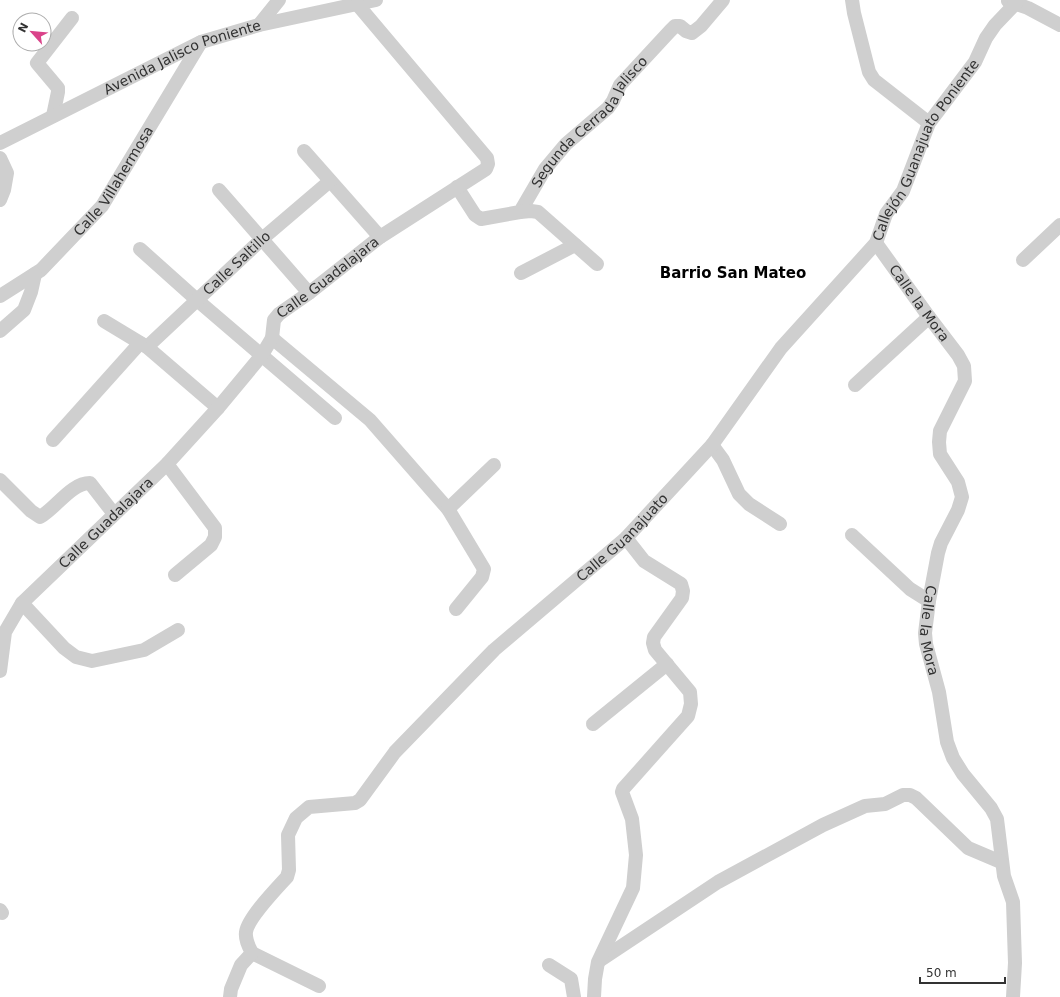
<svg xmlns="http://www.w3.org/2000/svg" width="1060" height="997" viewBox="0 0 1060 997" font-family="'DejaVu Sans',sans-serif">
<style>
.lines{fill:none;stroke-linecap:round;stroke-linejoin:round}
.minor{stroke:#cfcfcf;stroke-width:14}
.labels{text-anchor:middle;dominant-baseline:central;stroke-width:4;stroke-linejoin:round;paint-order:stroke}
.street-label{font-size:14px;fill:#323232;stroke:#fff}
.neighbourhood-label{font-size:15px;font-weight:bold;fill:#000;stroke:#fff}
</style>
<rect width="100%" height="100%" fill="#fff"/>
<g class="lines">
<g class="minor">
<path d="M852,0l2,13 15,59 5,8 55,43"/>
<path d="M1008,1l20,7 32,17"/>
<path d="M259,25l20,-25"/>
<path d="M53,116l5,-24v-4l-21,-25 35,-45"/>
<path id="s1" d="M0,143l201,-101 58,-17 117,-25"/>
<path d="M304,151l76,86"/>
<path d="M0,158l7,15 -3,17 -4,10"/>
<path id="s2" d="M457,187l18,28 6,4 39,-7 25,-43 21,-25 42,-36 5,-7 7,-16 50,-54 5,-5h5l6,5 6,2 9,-7 22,-26"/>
<path d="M219,190l90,103"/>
<path d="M520,212l11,-1 7,1 59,52"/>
<path id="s3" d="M876,243l53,74 29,38 6,11 1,15 -25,50 -1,11 1,12 18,28 4,15 -4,13 -17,33 -3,10 -9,48 -4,32 1,11 13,48 8,50 6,16 10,16 28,34 6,11 7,57 9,26 2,61 -2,34"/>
<path d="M140,249l57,51 138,118"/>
<path d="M1023,260l37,-35"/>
<path d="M521,273l54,-28"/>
<path id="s4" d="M0,296l41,-26 61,-64 99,-164"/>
<path d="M104,321l43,26 71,61"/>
<path d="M0,331l24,-21 7,-18 4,-18"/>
<path d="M272,338l98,82 78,89 36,60 -2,8 -26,32"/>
<path id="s5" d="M147,347l115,-108 68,-58"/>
<path d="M855,385l74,-68"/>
<path d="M53,440l87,-97"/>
<path d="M712,445l11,15 16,34 10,10 31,20"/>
<path d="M167,464l48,64v9l-4,8 -36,30"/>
<path d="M0,480l31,31 9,6c16,-9 31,-34 50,-34l24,31"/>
<path d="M448,509l46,-44"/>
<path d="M852,535l58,54 19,12"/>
<path d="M22,603l42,45 12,9 16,4 52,-11 34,-20"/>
<path id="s6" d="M0,671l5,-39 17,-29 145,-139 51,-56 44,-53 10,-17 2,-18 5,-6 30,-21 71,-56 106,-68 2,-5 -1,-6 -130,-154"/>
<path d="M593,724l74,-60"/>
<path d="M0,910l2,3"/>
<path d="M252,953l67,33"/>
<path d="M599,961l119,-79 105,-57 42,-19 20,-2 18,-9h7l6,3 52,50 33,14"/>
<path d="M549,965l22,14 3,18"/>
<path id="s7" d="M230,997l1,-8 10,-24 11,-12c-3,-6 -7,-13 -6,-21 2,-14 30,-43 41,-55l2,-7 -1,-35 8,-17 13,-11 46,-4 5,-3 35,-48 99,-102 132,-112 86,-93 69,-97 95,-105 10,-29 17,-23 26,-68 46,-61 11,-24 9,-13 21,-22"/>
<path d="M594,997l1,-18 3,-17 35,-74 3,-33 -4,-36 -10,-27 1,-3 65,-73 3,-12 -1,-12 -35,-42 -2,-7 1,-6 28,-39 1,-7 -2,-7 -37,-23 -18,-23"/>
</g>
</g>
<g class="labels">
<g class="street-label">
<text stroke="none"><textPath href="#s1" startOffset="202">Avenida Jalisco Poniente</textPath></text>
<text stroke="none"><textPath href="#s2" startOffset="195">Segunda Cerrada Jalisco</textPath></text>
<text stroke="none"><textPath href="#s7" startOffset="1140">Callejón Guanajuato Poniente</textPath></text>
<text stroke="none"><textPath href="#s4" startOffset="164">Calle Villahermosa</textPath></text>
<text stroke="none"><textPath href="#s5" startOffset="123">Calle Saltillo</textPath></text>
<text stroke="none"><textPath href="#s6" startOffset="525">Calle Guadalajara</textPath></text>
<text stroke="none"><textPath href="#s3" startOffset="74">Calle la Mora</textPath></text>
<text stroke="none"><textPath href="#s6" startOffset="189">Calle Guadalajara</textPath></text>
<text stroke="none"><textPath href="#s7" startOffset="644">Calle Guanajuato</textPath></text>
<text stroke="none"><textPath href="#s3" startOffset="434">Calle la Mora</textPath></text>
</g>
<g class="neighbourhood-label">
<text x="733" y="273">Barrio San Mateo</text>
</g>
</g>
<g transform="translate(32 32) rotate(297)"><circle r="19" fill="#ffffff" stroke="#adadad"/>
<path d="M0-3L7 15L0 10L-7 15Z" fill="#da438a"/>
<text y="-6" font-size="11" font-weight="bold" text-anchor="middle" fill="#323232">N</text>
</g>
<path d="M920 977v6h85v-6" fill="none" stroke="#323232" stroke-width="2"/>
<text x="926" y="977" font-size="12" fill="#323232" stroke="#ffffff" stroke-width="3" paint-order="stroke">50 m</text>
</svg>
